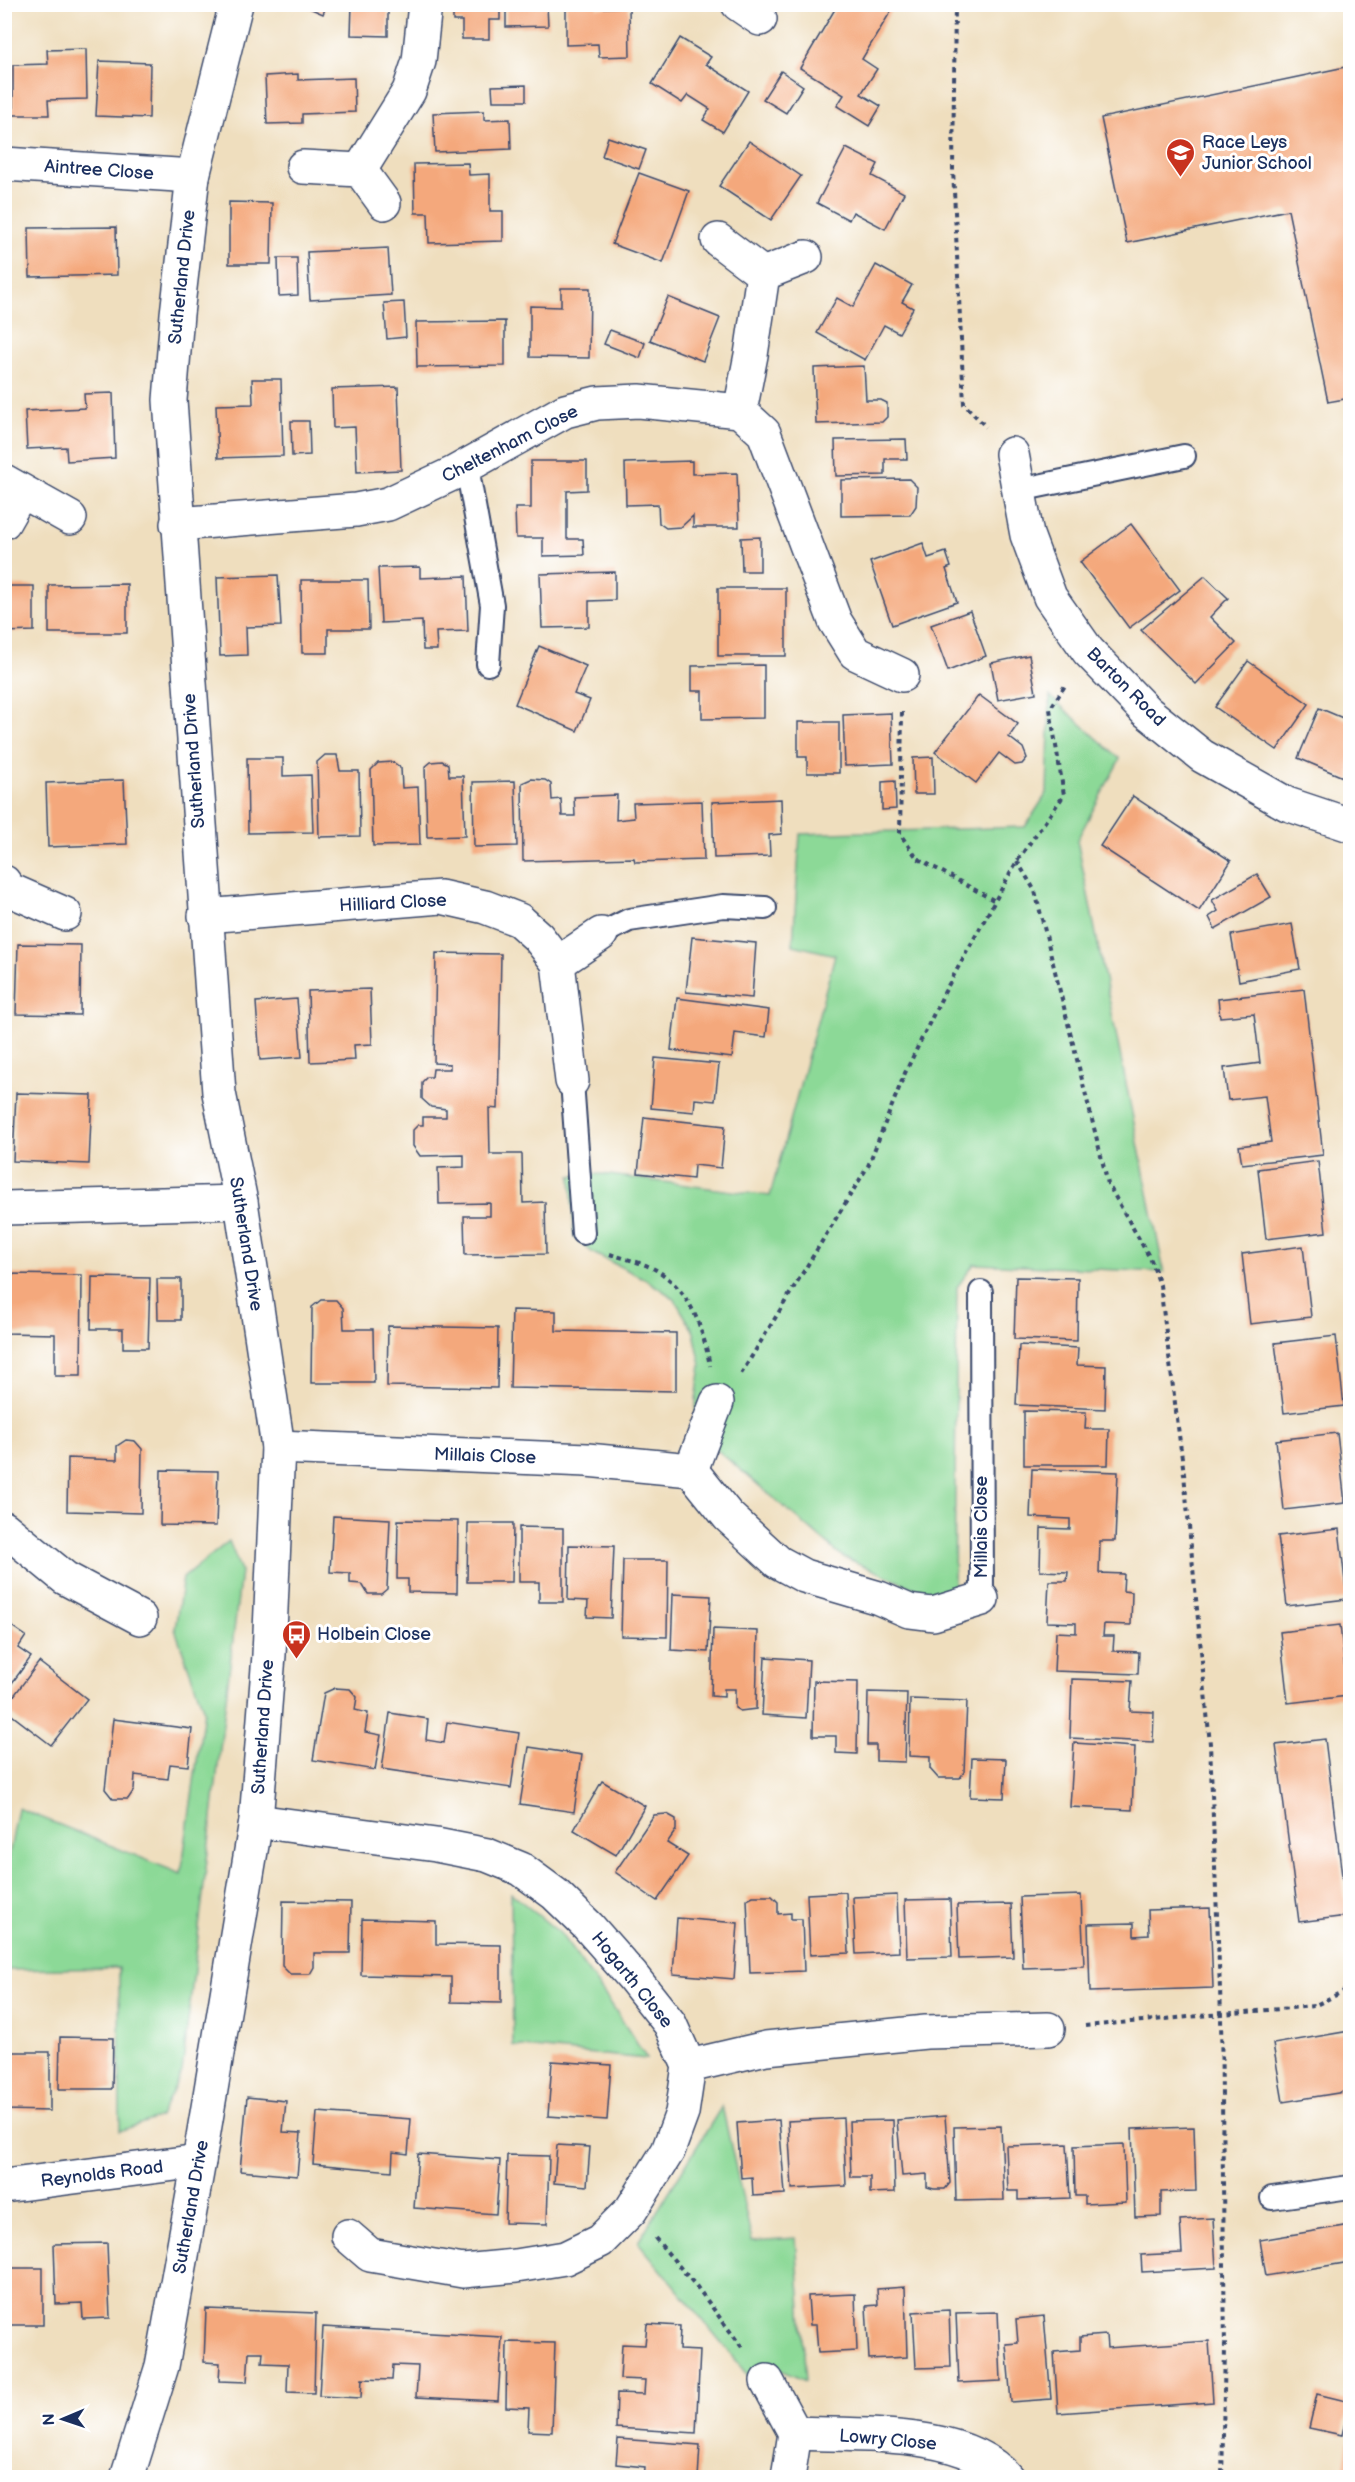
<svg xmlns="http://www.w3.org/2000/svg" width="1355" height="2482" viewBox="0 0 1355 2482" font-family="'Balsamiq Sans',sans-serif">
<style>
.green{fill:#8cd997;stroke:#54847a;stroke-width:1.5}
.building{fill:#f4a87b}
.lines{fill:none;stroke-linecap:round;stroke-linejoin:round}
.service-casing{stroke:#3b496c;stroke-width:26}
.minor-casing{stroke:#3b496c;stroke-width:36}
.path{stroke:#3b496c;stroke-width:4;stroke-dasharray:4.5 4.5;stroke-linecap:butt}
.service{stroke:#fff;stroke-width:22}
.minor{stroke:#fff;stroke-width:33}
.labels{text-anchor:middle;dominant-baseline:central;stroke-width:6;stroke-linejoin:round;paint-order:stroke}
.poi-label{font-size:18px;fill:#1b2f5e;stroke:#fff;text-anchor:start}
.street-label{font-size:18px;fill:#1b2f5e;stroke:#fff}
</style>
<rect width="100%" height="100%" fill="#fff"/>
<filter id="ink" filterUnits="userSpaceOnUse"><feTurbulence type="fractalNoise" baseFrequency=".0167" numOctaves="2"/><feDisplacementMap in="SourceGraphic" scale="12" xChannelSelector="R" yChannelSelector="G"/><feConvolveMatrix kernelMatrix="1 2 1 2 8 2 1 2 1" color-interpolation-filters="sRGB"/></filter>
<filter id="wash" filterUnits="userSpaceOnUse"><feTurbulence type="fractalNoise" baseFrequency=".008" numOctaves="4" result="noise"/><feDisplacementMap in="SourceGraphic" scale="24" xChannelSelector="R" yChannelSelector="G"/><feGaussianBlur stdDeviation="1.35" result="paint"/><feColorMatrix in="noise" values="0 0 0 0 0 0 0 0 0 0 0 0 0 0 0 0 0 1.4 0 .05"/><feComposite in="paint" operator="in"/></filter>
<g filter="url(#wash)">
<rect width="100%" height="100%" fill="#efdebe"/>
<g class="green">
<path d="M1050,696l70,63 -43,81 87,432 -190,-8 -17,23 -3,305 -20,5 -92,-41 -146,-124v-32l5,-35 -7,-33 -20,-34 -29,-19 -52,-26 -19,-16 -3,-61 31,-2 168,22 65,-241 -42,-10 7,-111 225,-7 22,-34z"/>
<path d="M229,1541l12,30 -59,501 -22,45 -40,14 -1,-163 -114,2v-93l13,-69 163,66 23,-163 -29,-82 8,-51z"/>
<path d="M511,1893l49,40 52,72 35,54 -134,-13z"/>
<path d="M722,2106l30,135 44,-3 10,143 -26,-11 -25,13 -117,-141z"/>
</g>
<g id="blocks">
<g class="building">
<path d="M300,4h27l-4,10z"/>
<path d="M352,4h36v32l-37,-1z"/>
<path d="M453,4h47v16h-11v19h-27v-18h-9z"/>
<path d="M566,4h31v4l32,-1 1,49 -31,1 -1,-13 -32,1z"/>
<path d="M838,4h43l10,7 -29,48 15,10 -16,25 20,12 -12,20 -32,-20 7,-11 -44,-27z"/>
<path d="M506,5h41l1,21 -42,1z"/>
<path d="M680,38l31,19 -5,7 42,27 -25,41 -20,-12 7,-11 -22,-14 -6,8 -30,-19z"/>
<path d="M86,49l1,50 -39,1 1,15h-36v-50l35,-1 -1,-14z"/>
<path d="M99,61l51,2 -1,55 -53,-2z"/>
<path d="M1350,66v332l-22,4 -40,-192 -161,33 -26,-125z"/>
<path d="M781,71l22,15 -17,27 -23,-14z"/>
<path d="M298,74v6l56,-2 1,34 -53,2v9l-35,1 -2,-48z"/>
<path d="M526,85v16h-33l-1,-15z"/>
<path d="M484,111v9l26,-1 1,30 -76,3 -2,-39z"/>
<path d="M608,137l38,13 -7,19 -37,-13z"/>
<path d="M749,141l52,35 -30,44 -52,-34z"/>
<path d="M846,148l32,16 -6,12 32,17 -19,36 -32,-17 -4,8 -32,-17z"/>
<path d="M468,163l1,12 21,-1v37h13v30l-74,2 -1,-30h-13l-1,-49z"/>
<path d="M639,173l50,18 -26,72 -51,-19z"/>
<path d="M229,202l43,1 -1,61h-42z"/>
<path d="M116,227l1,48 -87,2 -1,-49z"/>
<path d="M388,248l3,47 -81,5 -3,-48z"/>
<path d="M278,258h19l1,37 -19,1z"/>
<path d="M876,265l36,20 -10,17 11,6 -14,25 -15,-8 -19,35 -48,-27 20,-35 16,9z"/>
<path d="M561,288h29l-1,70 -59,-1v-51l31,1z"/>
<path d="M668,297l52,21 -17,43 -53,-21z"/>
<path d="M404,302l2,35 -19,2 -3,-36z"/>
<path d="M505,321v45l-88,1 -1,-45z"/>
<path d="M610,330l35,13 -5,15 -36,-14z"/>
<path d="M864,366l2,34h15l6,3v14l-5,5 -66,2 -2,-56z"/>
<path d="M252,379h29l2,77 -65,2 -2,-53 37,-1z"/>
<path d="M398,387l3,83 -44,2 -2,-45 -22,1 -1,-39z"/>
<path d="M113,393l2,65 -48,3 -1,-14 -39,2 -2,-38 60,-3 -1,-14z"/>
<path d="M291,421h18l1,34 -18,1z"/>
<path d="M906,439l1,20h-22v16l-49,1 -1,-36z"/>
<path d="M531,461h56v29l-20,1v48h16l1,16 -41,1v-18h-27l-1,-30h16z"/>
<path d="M692,461v13l45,-1 2,54h-46v-11l-12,11 -15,1 -7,-5 -1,-19 -32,1 -1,-42z"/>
<path d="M909,479l8,8 -1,19 -6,9 -69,1v-36z"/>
<path d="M1131,524l49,66 -51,38 -49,-66z"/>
<path d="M760,537v34h-18l-1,-33z"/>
<path d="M923,543l5,15 18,-6 5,15 -5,2 11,33 -65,23 -22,-63z"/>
<path d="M420,567v11l46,-2 2,55 -32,1 1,18h-14l-1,-29 -41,2 -3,-55z"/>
<path d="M615,572v28l-26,1v26l-47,1 -2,-54z"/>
<path d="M278,575l3,51 -35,1 1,28 -27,1 -3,-79z"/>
<path d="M1205,576l23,22 -18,19 26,26 -40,41 -55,-54z"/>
<path d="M301,580h67l1,49h-41v24h-26z"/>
<path d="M127,584v49h-78v-48z"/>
<path d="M4,586h30v45l-30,1z"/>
<rect x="718" y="588" width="68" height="68"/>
<path d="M970,611l16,45 -38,15 -17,-46z"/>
<path d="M539,646l47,20 -12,28 16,6 -13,31 -62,-27z"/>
<path d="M1029,655l7,38 -38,7 -7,-37z"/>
<path d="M1248,661l61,43 -32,46 -62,-43z"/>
<path d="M764,665v53l-62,1v-28h-10v-25z"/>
<path d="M979,695l39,29 -9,13 14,11 4,10 -5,6 -7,1 -16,-12 -23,30 -41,-31z"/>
<path d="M1319,708l31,13v59l-52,-22z"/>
<path d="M891,713l2,51 -48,2 -2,-51z"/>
<path d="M798,722h41v51h-32v-16h-9z"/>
<path d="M325,755h12l3,16h19l1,65 -41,1 -2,-75z"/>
<path d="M933,757l1,37h-20l-1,-36z"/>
<path d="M247,758h36v18l28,-1 2,57 -65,1z"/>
<path d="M442,761l6,3 1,12h14l2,60 -38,1 -2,-70 6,-5z"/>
<path d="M393,762l8,6 1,20 16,-1 2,58 -47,1 -2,-76 7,-7z"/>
<path d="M531,779l14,1 6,4 1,16 9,-1 1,17h13l-1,-19 43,-2 -1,25 18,-2 -1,-15 69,-2 2,59 -69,2 -1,-4 -111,3 -1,-78z"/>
<path d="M124,780l3,64 -79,3 -2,-64z"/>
<path d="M515,781l2,65 -43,1 -1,-65z"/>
<path d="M895,781l1,28 -14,1v-28z"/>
<path d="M1133,796l98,65 -32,50 -99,-65z"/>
<path d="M781,799l1,35 -13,1 1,21 -56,2 -2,-56z"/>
<path d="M1257,874l14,23 -56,32 -6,-12 9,-6 -6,-11z"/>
<path d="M1292,924l8,45 -61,12 -8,-46z"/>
<path d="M692,937l64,6 -4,55 -66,-6z"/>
<path d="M18,944l63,1 -1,70 -64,-1z"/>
<path d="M436,953l65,1 -3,155 -9,-1 1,46h32l1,49 22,-1 1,52 -81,1 -1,-39h26v-13l-51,1 -1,-36 26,-1v-12l-44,1 -7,-10v-16l5,-5h5v-8h23v-8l-15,-2 -9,-8v-17l5,-5h5l1,-8h17v-5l-16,-1z"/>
<path d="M370,989l2,55 -18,1 1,15 -45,2 -2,-71z"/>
<path d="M1304,989l19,166 -81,9 -3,-18 32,-4 -6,-46 -37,4 -4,-32 36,-5 -6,-49 -34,3 -2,-18z"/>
<path d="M677,998l92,12 -3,27 -31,-4 -3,25 -61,-8z"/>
<path d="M297,999l5,58 -42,3 -4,-58z"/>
<path d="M655,1058l64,6 -4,37 -20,-2 -1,13 -43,-4z"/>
<path d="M16,1093l76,2 -3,69 -76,-3z"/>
<path d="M644,1117l81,9 -4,42 -27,-3 -1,14 -55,-6z"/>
<path d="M1318,1161l8,71 -60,7 -8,-70z"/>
<path d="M1303,1246l8,71 -61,7 -8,-70z"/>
<path d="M4,1274l78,1 -1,101h-26v-42l-51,-1z"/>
<path d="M92,1277l58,1 -2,70h-25v-19h-32z"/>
<path d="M1016,1277l62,1 -1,63 -63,-2z"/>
<path d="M157,1279h24v41h-23z"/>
<path d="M321,1300h15l7,8 1,21h29l1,54h-63l1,-76z"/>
<path d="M512,1310l44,1v20l120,2v58l-166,-3z"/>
<path d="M388,1326l110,2 -1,60 -110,-2z"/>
<path d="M1336,1336l8,70 -60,7 -9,-70z"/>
<path d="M1019,1345l59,3 -1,17 29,1 -1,43 -89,-4z"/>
<path d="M1024,1411l62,1 -1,17h24l-1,36h-84z"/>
<path d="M1337,1433l8,70 -61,7 -8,-70z"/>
<path d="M126,1440l9,1 7,8 -1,64 -74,-2 1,-53 49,2v-14z"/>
<path d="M1032,1469l86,3 -3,69h-15l-1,32 25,1 -1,17 9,1 -1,33 -27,-1 -1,12h11l-1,15 26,1 -1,22 -84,-3 2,-39 20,1v-10l-29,-1 2,-41h18l1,-9 -28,-1 1,-43 29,1v-10l-40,-2z"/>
<path d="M161,1470l57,1 -2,55 -56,-1z"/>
<path d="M333,1516l57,3 -3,70 -6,5h-13l-6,-10 -12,-1v-10l-20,-1z"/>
<path d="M398,1520l60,1 -1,72 -49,-1v-13h-11z"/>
<path d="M468,1523h45l-1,59h-45z"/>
<path d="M519,1527l44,1v74h-24v-20h-20z"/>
<path d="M1339,1529l8,70 -60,7 -9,-70z"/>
<path d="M569,1545l45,1 -3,72 -24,-1 1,-16 -20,-1z"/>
<path d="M623,1560h45l-1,77 -46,-1z"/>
<path d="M673,1594l38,2 -3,56 -37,-2z"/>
<path d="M4,1621l22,15 -8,12 13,9 -27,37z"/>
<path d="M1340,1625l8,71 -60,7 -8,-71z"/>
<path d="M713,1629l45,2 -2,78 -16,2 -5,-3v-19h-11v8l-13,-1z"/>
<path d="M765,1657l44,3 -3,58 -44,-3z"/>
<path d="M39,1662l48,37 -36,46 -47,-36z"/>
<path d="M1072,1679l60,2 -2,30 24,1 -1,30 -83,-4z"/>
<path d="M814,1681l44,1 -1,72 -21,-1v-17h-23z"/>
<path d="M335,1688l15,1 7,8 -2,13 13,3 -3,19 16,3 -6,35 -62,-10 11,-67z"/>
<path d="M868,1692l39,1 -2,69 -29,-1v-16h-9z"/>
<path d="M910,1699l57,2 -3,71 -4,6h-22l-8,-9v-12l-21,-1z"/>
<path d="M390,1713l38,6 -2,21 18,3 3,-21 72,11 -8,55 -129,-19z"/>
<path d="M113,1719l79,10 -4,37 -18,-2 -2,15 -33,-4 -1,15 -6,9h-15l-8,-10z"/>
<path d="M1325,1739l22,177 -48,6 -23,-177z"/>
<path d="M1074,1743l61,4 -3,63 -62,-3z"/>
<path d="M529,1747l53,8 -8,57 -54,-8z"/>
<path d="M972,1758l34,1 -2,39 -34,-1z"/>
<path d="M602,1781l43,25 -29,49 -42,-25z"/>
<path d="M667,1814l9,5v11l-9,13 21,13 -31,45 -42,-29 39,-57z"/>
<path d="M846,1892l3,61 -39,2 -3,-61z"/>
<path d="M897,1895l2,57 -43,2 -3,-57z"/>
<path d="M1081,1895l3,71 -61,2 -3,-71z"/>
<path d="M753,1896h19l6,6v12l13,-1v6h11l2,52 -54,2 -3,-74z"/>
<path d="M950,1899l2,58 -45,1 -2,-58z"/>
<path d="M283,1901l68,1 -1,51h-36v14l-4,7h-20l-8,-8z"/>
<path d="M1011,1904l2,53 -54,2 -2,-54z"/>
<path d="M1210,1908l3,80 -123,4 -2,-68 46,-1v13l15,-1 -1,-25z"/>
<path d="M677,1918l61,5 -4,56 -61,-5z"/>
<path d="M362,1919l74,2v23l65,1v58l-50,-1v-25l-90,-2z"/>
<path d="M1350,2031v60l-67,11 -10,-58z"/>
<path d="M60,2037l53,1 -1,51h-53z"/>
<path d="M4,2052h46v59l-46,-1z"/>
<path d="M552,2061l59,4 -4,55 -59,-4z"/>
<path d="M247,2097l39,4 -3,31 18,1 -4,43 -57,-5z"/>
<path d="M317,2112l94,7 -3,35 -15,-2 -1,19 -79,-7z"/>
<path d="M945,2116l5,67 -5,6h-11l-7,-2v-13l-25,2 -5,-56z"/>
<path d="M843,2118l3,68 -54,3 -4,-68z"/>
<path d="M779,2120l6,74 -32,2 -1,-19 -11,1 -4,-55z"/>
<path d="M893,2120l2,72 -25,1v-16h-19l-2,-56z"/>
<path d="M1001,2126l3,74 -48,1 -2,-74z"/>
<path d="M1194,2127l2,64 -35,1v24l-26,1 -3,-88z"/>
<path d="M1067,2144l3,54 -52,2v-9h-10l-2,-45z"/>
<path d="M1124,2144l2,58 -41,2v-8h-10l-1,-50z"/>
<path d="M557,2145l33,2 -3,39 -33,-3z"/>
<path d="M418,2154l82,6 -4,54 -82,-6z"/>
<path d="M507,2155l42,1 -2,68 -42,-1z"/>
<path d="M1213,2218l3,50 -74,4 -1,-17 41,-2 -2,-33z"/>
<path d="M1350,2225v37l-84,14 -6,-36z"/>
<path d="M107,2243l3,75 -27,1 -1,-16 -26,1 -2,-60z"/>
<rect x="4" y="2268" width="39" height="57"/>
<path d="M905,2287l2,70 -38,2 -3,-53 12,-1 -1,-16z"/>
<path d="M855,2294l2,57 -39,2 -2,-28h-6l-2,-29z"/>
<path d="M206,2309l110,4 -2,80 -27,-1 1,-28 -26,-1 1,-11h-14l-2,30 -28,-1 1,-18 -16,-1z"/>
<path d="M949,2310l2,57 -35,1 -3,-56z"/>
<path d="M998,2312l3,69 -42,2 -3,-70z"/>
<path d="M1044,2316l7,83 -40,3 -5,-58 12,-1 -2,-24z"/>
<path d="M647,2324l33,2 -1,24 21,1 -4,82 -80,-5 1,-35 27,1 1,-14 -25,-1 2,-35 23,1z"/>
<path d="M323,2327l179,10 -4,64 -82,-4 2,-31 -25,-1 -1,15 -30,-1 -1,19 -42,-2z"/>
<path d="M1106,2335l1,13 102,-7 4,61 -155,11 -4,-61 26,-2v-13z"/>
<path d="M507,2342l48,1 -3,89 -24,-1 1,-23 -23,-1z"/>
<path d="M1317,2394l33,8 -8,33 -33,-7z"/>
<path d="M618,2439l82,6 -2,33h-54l1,-11 -29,-3z"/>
<path d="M1348,2442l2,1v35h-8z"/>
</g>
</g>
</g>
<g filter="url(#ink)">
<use href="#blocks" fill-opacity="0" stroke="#3b496c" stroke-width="1.5"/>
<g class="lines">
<defs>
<g id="service">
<path d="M467,467l25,138 -4,59"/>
<path d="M1019,490l165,-34"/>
<path d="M601,934l28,-14 94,-14 42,2"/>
<path d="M572,1081l11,152"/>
<path d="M981,1292l1,307"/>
<path d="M1272,2198l78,-11"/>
</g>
<g id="minor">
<path d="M738,4l22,15"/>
<path d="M4,164l189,12"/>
<path d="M303,167l57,3 24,33"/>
<path d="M360,170l49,-79 10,-30 6,-57"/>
<path d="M718,240l45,34 43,-17"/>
<path d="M740,411l11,-56 12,-81"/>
<path d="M1012,454l15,81 23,62 38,54 58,60 56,45 85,48 63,21"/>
<path d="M4,481l66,37"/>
<path d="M4,522l17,-30"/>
<path d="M177,524l179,-14 32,-6 66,-31 111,-62 32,-8 42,-2 101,10 24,22 71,188 20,32 47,22"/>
<path d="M4,882l4,7 57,25"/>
<path d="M205,916l236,-19 44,10 34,13 19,17 20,26 14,118"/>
<path d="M558,963l43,-29"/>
<path d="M4,1208l237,-6"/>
<path d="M278,1447l309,13 104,10 37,46 50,46 26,14 75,22 30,13 24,3 49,-15"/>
<path d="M691,1470l26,-68"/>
<path d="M4,1528l61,50 75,40"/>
<path d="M256,1821l180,24 51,10 34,14 34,25 33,32 44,50 38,48 19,42 -7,47 -14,38 -37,59 -31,31 -35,17 -49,8 -53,5 -93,-16 -22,-19"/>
<path d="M689,2066l77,-18 160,-16 122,-3"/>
<path d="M4,2186l195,-25"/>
<path d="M767,2381l28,52 -7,45"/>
<path d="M795,2433c62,3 169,-5 212,45"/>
<path d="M127,2478l35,-112 37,-205 57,-340 13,-166 9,-208 -37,-245 -22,-109 -49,-693 7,-86 16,-138 43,-172"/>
</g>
</defs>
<use href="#service" class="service-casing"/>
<use href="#minor" class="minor-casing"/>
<g class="path">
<path d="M955,4l-2,165 11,235 22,23"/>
<path d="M902,712l-2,122 17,24 80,44"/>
<path d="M1017,861l18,30 73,293 43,76 9,25 24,189 26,270 11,270 4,335 -3,129"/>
<path d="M610,1254c15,5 35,9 48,17 34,22 45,58 52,95"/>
<path d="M741,1374l127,-208 37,-93 39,-80 73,-132 47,-66 -14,-86 16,-25"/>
<path d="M1085,2026l229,-20 36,-18"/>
<path d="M655,2238l42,49 47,63"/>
</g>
<use href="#service" class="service"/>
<use href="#minor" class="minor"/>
</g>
</g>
<defs>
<symbol id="school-pin" viewBox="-11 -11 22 30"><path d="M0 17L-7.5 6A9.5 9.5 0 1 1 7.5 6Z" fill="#c8321e" stroke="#fff"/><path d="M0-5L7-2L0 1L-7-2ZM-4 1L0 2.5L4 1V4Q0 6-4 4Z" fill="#fff"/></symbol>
<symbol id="bus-pin" viewBox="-11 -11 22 30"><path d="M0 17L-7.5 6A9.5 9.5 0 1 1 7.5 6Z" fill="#c8321e" stroke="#fff"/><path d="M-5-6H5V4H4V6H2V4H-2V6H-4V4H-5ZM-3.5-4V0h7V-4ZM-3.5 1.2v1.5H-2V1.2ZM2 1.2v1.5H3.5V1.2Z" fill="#fff"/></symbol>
</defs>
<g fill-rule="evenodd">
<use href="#school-pin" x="1164" y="136" width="33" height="45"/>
<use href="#bus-pin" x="280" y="1618" width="33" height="45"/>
</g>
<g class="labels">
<g class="poi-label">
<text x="1202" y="142">Race Leys<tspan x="1202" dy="21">Junior School</tspan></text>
<text x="317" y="1634">Holbein Close</text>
</g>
<g class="street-label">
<text transform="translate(99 170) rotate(4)">Aintree Close</text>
<text transform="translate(182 277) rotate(-84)">Sutherland Drive</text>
<text transform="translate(510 444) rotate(-27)">Cheltenham Close</text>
<text transform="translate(1126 687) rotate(45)">Barton Road</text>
<text transform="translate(194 761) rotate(-94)">Sutherland Drive</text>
<text transform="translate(393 903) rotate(-3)">Hilliard Close</text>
<text transform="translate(246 1244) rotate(81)">Sutherland Drive</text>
<text transform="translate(485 1456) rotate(2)">Millais Close</text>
<text transform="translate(981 1527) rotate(-90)">Millais Close</text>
<text transform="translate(263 1727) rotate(-86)">Sutherland Drive</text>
<text transform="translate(632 1980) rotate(51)">Hogarth Close</text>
<text transform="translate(102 2174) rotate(-7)">Reynolds Road</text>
<text transform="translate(191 2207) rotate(-80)">Sutherland Drive</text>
<text transform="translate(888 2440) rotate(5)">Lowry Close</text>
</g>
</g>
<rect width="1355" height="2482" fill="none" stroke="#fff" stroke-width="24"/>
<g transform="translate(63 2419) rotate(268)" stroke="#ffffff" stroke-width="4.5" paint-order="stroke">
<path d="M0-4.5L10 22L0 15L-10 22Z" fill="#1b2f5e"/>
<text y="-9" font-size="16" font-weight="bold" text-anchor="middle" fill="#1b2f5e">N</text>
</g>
</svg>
